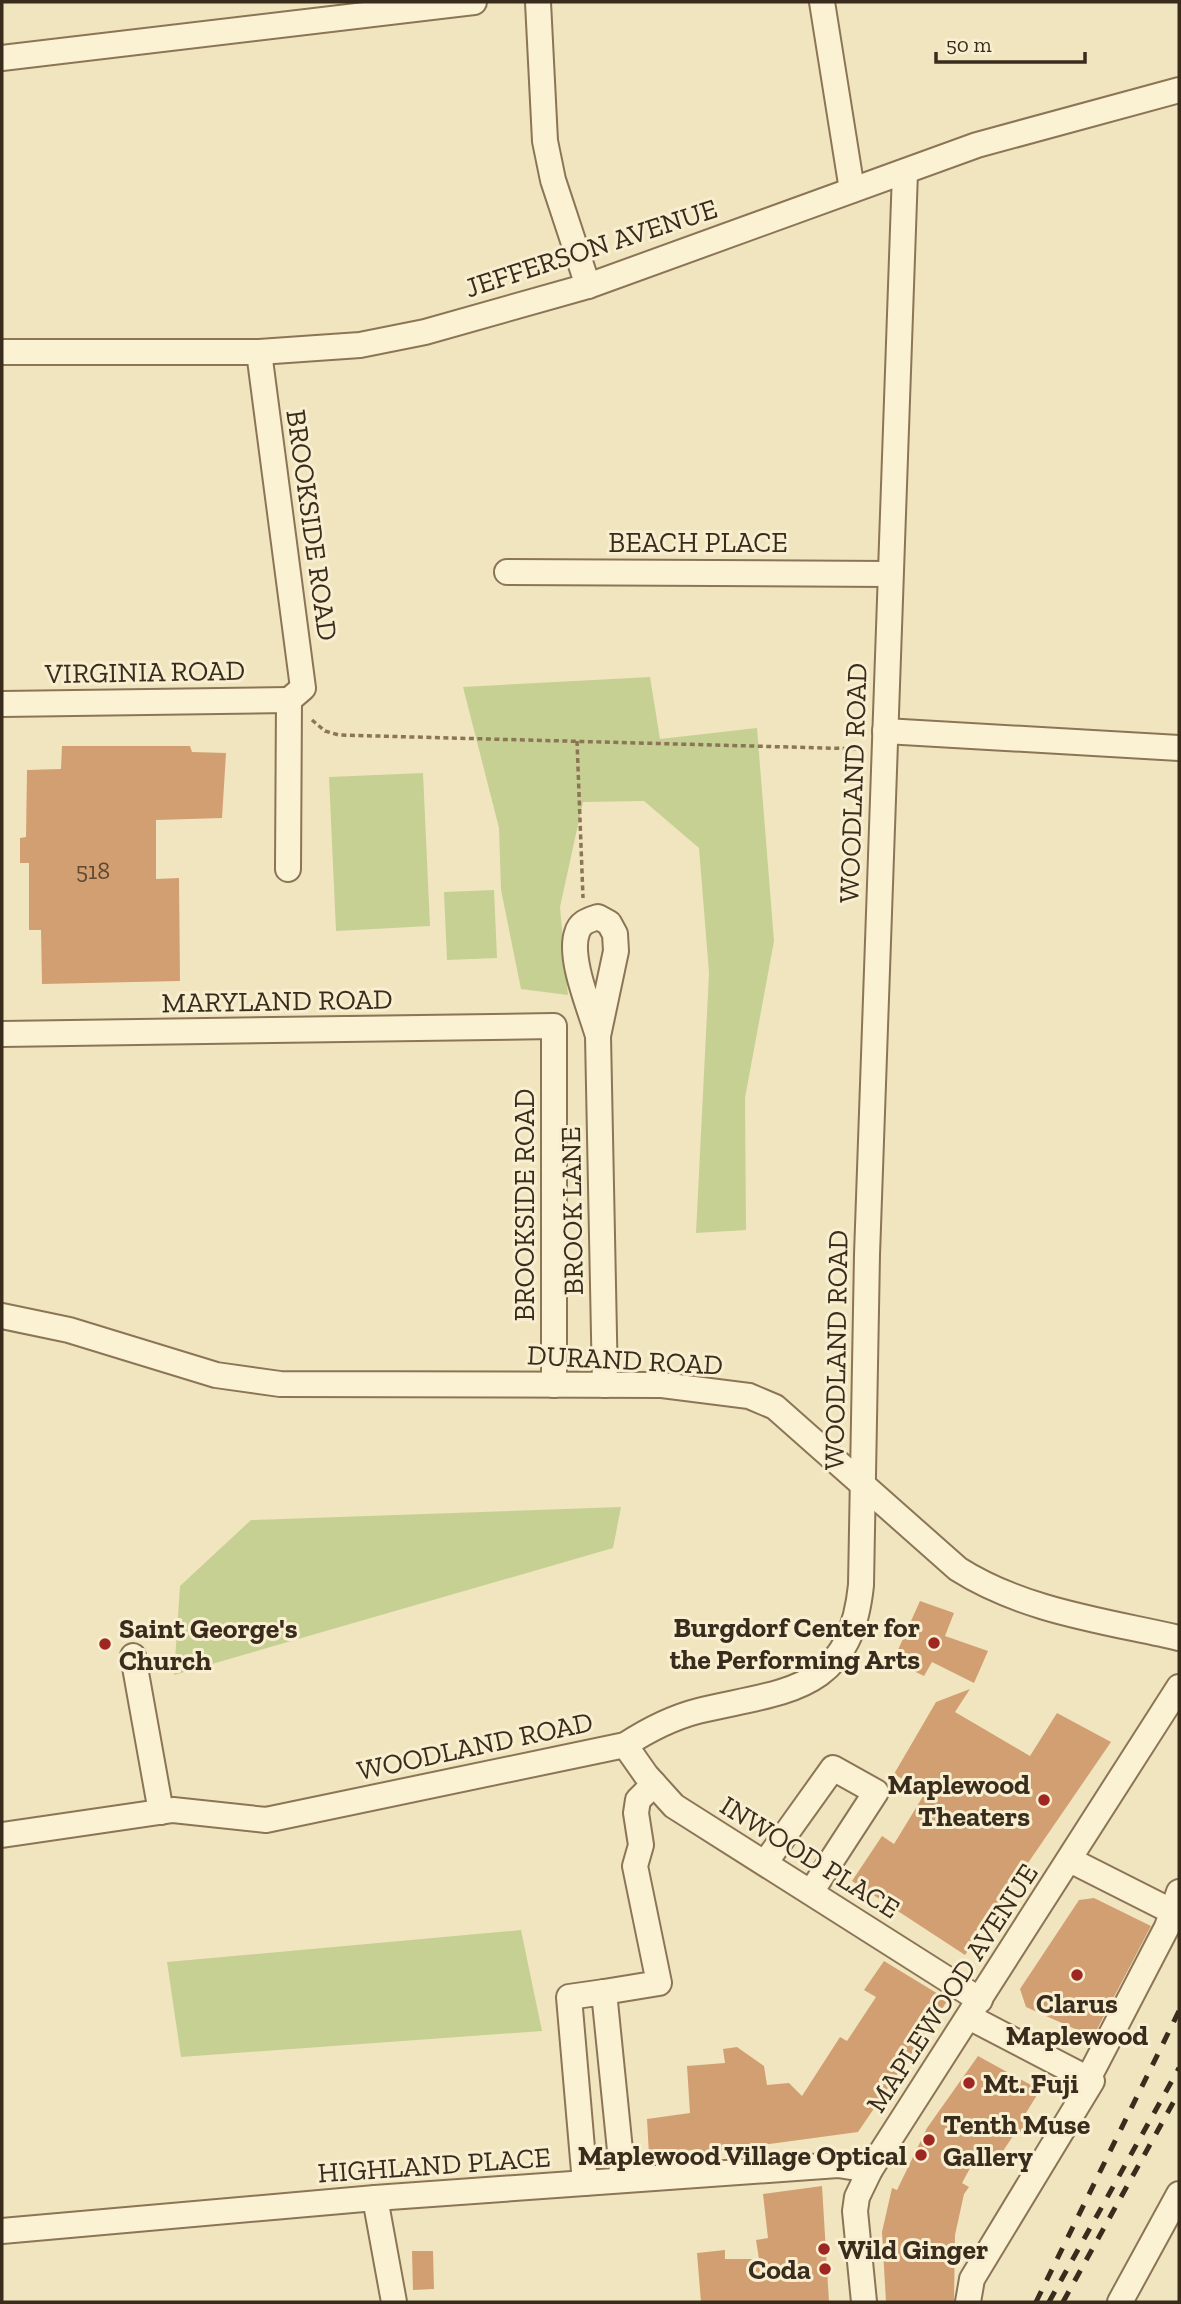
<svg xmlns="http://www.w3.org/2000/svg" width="1181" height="2304" viewBox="0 0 1181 2304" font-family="'Zilla Slab',serif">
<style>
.green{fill:#c6d093}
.building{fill:#d29f72}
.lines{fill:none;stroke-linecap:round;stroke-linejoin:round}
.minor-casing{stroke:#8b7556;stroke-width:28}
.path{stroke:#8b7556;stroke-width:3.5;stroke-dasharray:5 3.5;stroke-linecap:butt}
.minor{stroke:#fbf1d3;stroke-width:24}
.rail{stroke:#3a2c1c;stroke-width:5;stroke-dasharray:12 12;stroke-linecap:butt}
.poi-dot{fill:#9f2722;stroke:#f8eed0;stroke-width:2.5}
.labels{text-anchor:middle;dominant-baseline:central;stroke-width:6;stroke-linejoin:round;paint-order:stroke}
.number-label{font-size:24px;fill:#604932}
.street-label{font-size:28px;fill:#3a2c1c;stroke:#f8eed0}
.poi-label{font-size:28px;font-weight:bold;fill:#3a2c1c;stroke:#f8eed0;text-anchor:end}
</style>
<rect width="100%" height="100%" fill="#f1e5bf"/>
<g class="green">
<path d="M650,677l10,62 97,-11 17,213 -29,157 1,132 -50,3 13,-260 -10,-125 -55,-47 -61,1 -23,105 8,88 -47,-6 -20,-99 -2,-62 -36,-141z"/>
<path d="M423,773l7,153 -94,5 -7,-154z"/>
<path d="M494,890l3,68 -50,2 -3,-68z"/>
<path d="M621,1507l-8,41 -439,127 6,-89 71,-66z"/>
<path d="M521,1930l21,101 -361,26 -14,-95z"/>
</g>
<g class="building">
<path d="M62,746h128l2,6 34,1 -4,65 -66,2v59l23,-1 1,103 -138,3 -1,-54h-12v-67h-9v-25l6,-1 1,-67 34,-1z"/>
<path d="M920,1601l34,12 -9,23 43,15 -14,32 -42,-21 -8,14 -31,-15z"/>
<path d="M970,1689l-15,23 75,44 27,-43 54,29 -146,213 -113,-74 30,-45 12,8 31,-51 -31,-19 42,-72z"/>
<path d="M1094,1898l57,28 -58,111 -67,-30 -6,-18 59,-89z"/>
<path d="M884,1961l64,39 -90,132 -163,22 -2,-4 -44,5 -2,-36 43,-6 -3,-47 38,-3 -2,-14 14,-2 27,19 3,19 22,-2 13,13 38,-59 7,4 29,-44 -12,-7z"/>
<path d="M978,2056l62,34 -14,23 6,4 -9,16 -6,-3 -20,30 -17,-10 -18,33 7,4 -5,7 -9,41 -1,67h-68l-4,-70 10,-44 5,2 30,-62z"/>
<path d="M822,2186l7,116h-128l-4,-49 28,-3v9h34l-3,-19 12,-2 -5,-44z"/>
<path d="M412,2251h21l1,38 -21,1z"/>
</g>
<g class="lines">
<defs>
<g id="minor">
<path d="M538,2l7,139 8,39 35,106"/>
<path d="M822,2l30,188"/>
<path d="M2,58l472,-56"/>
<path d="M2,352h257l101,-7 65,-13 163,-46 389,-141 202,-55"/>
<path d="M259,352l44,336 -14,12"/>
<path d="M507,572l382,2"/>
<path d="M2,704l287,-4"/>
<path d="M885,731l294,17"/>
<path d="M288,869l1,-169"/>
<path d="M2,1034l552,-8v359"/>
<path d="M598,1036c-7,-25 -30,-78 -21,-103 3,-11 12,-13 21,-16l11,6 6,11 1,17 -18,85 7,349"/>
<path d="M2,1316l67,14 147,45 64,9 382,1 87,11 26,11 183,162c66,42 147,52 221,69"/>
<path d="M133,1656l28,156"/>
<path d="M625,1745l21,30 28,31 306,194"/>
<path d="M2,1835l171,-25 93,10 359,-75c23,-15 46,-27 73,-34 87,-21 152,-17 163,-126l6,-330 38,-1083"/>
<path d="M1070,1860l101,51"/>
<path d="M765,1863l68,-95 43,24 -65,100"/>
<path d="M604,1992l55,-9 -24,-117 6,-21 -5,-32 2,-13 16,-16"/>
<path d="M1088,2079l79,-152 12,-35"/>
<path d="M585,2183l-16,-186 35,-5 19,188"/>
<path d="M375,2198l19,104"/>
<path d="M2,2231l373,-33 463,-33 32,5"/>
<path d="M864,2302l-9,-91 2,-14 13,-27 309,-483"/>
<path d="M968,2302l4,-23 120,-198 -123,-64"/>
<path d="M1120,2302l59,-108"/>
</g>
</defs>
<use href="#minor" class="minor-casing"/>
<g class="path">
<path d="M312,720l13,11 14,4 524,14"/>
<path d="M577,741l6,157"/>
</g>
<use href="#minor" class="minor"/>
<g class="rail">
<path d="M1036,2302l143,-291"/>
<path d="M1049,2302l130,-234"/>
<path d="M1063,2302l116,-210"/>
</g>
</g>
<g class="poi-dot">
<circle cx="934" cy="1643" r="7"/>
<circle cx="105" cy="1644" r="7"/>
<circle cx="1044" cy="1800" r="7"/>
<circle cx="1077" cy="1975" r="7"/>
<circle cx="969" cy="2083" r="7"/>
<circle cx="929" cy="2140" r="7"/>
<circle cx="921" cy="2155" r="7"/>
<circle cx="824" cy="2249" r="7"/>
<circle cx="825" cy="2269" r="7"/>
</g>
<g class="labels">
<g class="number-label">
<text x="93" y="870">518</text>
</g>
<g class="street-label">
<text transform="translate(591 248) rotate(-18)">JEFFERSON AVENUE</text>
<text transform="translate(312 525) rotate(82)">BROOKSIDE ROAD</text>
<text x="698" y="542">BEACH PLACE</text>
<text transform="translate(145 672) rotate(-1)">VIRGINIA ROAD</text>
<text transform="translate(853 783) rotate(-88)">WOODLAND ROAD</text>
<text transform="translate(277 1001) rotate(-1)">MARYLAND ROAD</text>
<text transform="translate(524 1205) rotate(-90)">BROOKSIDE ROAD</text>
<text transform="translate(572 1211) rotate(-91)">BROOK LANE</text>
<text transform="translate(836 1350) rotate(-89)">WOODLAND ROAD</text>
<text transform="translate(625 1360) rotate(3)">DURAND ROAD</text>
<text transform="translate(475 1746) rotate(-12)">WOODLAND ROAD</text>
<text transform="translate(810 1857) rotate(32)">INWOOD PLACE</text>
<text transform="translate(952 1988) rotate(-57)">MAPLEWOOD AVENUE</text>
<text transform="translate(434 2165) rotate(-4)">HIGHLAND PLACE</text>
</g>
<g class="poi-label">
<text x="920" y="1627">Burgdorf Center for<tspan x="920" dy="32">the Performing Arts</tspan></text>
<text x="119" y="1628" text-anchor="start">Saint George's<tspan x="119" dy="32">Church</tspan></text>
<text x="1030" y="1784">Maplewood<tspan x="1030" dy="32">Theaters</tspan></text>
<text x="1077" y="2003" text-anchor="middle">Clarus<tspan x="1077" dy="32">Maplewood</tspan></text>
<text x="983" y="2083" text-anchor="start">Mt. Fuji</text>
<text x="943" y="2124" text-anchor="start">Tenth Muse<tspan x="943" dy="32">Gallery</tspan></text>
<text x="907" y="2155">Maplewood Village Optical</text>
<text x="838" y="2249" text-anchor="start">Wild Ginger</text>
<text x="811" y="2269">Coda</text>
</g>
</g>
<rect width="1181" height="2304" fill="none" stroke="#3a2c1c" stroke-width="7"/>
<path d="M936 52v10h149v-10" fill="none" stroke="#3a2c1c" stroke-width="3.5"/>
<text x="946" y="52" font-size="21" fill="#3a2c1c" stroke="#f8eed0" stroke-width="5" paint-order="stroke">50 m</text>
</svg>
